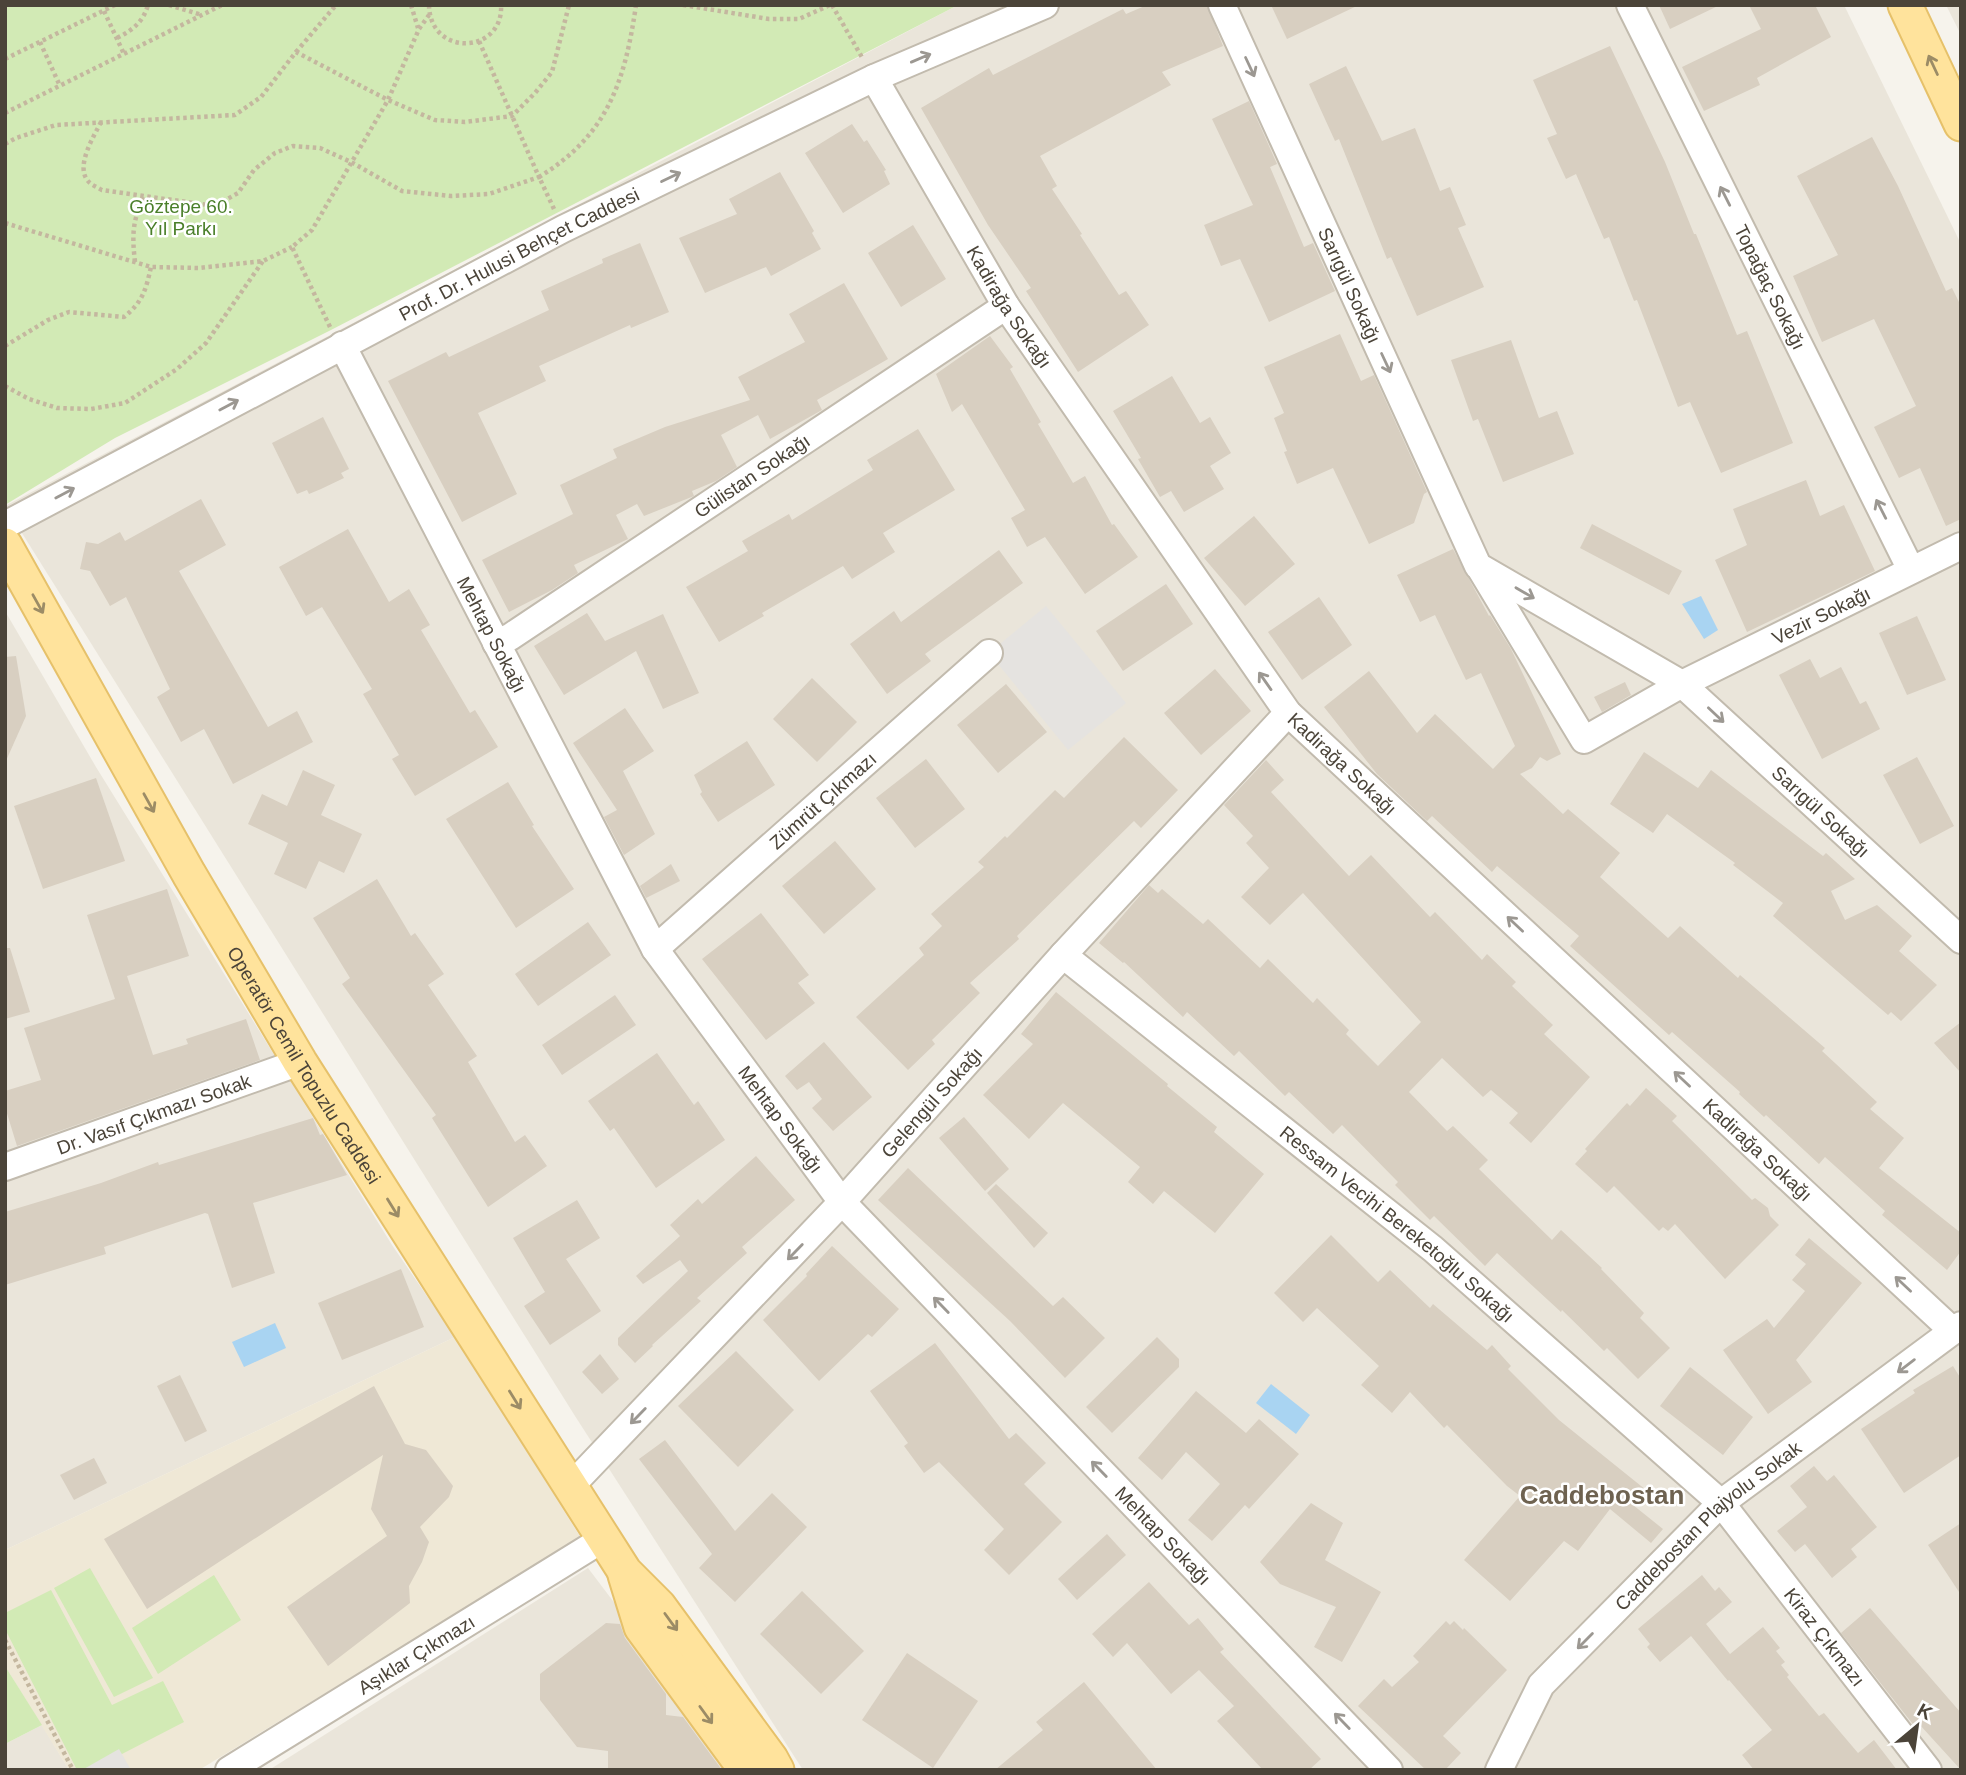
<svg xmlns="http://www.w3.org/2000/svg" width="1966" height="1775" viewBox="0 0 1966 1775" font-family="Arial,sans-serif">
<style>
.residential{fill:#eae5da}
.education{fill:#efe8d6}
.green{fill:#d2eab5}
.parking{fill:#e5e3e0}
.water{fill:#a9d4f2}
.building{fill:#d8cfc1}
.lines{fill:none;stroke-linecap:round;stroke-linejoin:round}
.minor-casing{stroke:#c2bbae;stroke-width:30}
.major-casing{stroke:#e6c16a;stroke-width:37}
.path{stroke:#c4b79f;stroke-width:4.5;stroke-dasharray:3.5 3.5;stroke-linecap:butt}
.minor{stroke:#fff;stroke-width:26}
.major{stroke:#ffe39c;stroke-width:33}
.oneway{stroke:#9c9892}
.oneway2{stroke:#9c8c66}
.labels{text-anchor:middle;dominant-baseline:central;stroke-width:5;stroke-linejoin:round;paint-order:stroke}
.park-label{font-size:19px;fill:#4a7f2a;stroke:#fff}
.street-label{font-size:19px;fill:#4b4439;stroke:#fff}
.district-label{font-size:26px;font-weight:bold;fill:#6e6250;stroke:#fff}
</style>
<rect width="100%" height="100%" fill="#f6f3ec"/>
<g class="residential">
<path d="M958,5h886l117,239v1526h-1158l-228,-354 -570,-910z"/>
<path d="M1946,5h15v30z"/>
<path d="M5,611l91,156 296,478 63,92 -450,213z"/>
<path d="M588,1568l153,202h-472z"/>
<path d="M42,1725l27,45h-64v-26z"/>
</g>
<path class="education" d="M455,1337l126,201 -382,232h-130l-64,-104v-116z"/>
<g class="green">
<path d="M5,5h953l-627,325 -216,108 -110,67z"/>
<path d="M90,1568l63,110 -39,19 -60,-109z"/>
<path d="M214,1575l27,45 -83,54 -26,-46z"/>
<path d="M51,1590l61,115 51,-24 21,41 -93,48h-14l-72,-141v-16z"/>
<path d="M5,1666l37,59 -37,19z"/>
</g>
<g class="parking">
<path d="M1046,606l80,97 -58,47 -79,-97z"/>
<path d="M119,1749l12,21h-49z"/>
</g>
<g class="water">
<path d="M1701,596l17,34 -14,9 -22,-35z"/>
<path d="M275,1323l11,25 -42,19 -12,-25z"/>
<path d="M1271,1384l39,31 -14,19 -40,-31z"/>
</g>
<g class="building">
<path d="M1147,5h60l16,41 -61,26 9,13 -131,71 17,30 -5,3 30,45 -2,1 39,60 7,-4 23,34 -71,47 -52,-81 5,-3 -43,-63 -67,-117 68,-40 4,7 130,-66 3,5z"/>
<path d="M1271,5h88l-72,34z"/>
<path d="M1659,5h61l-50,24z"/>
<path d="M1749,5h66l16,32 -74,41 3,7 -56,26 -22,-44 79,-38z"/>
<path d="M1610,46l55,116 29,72h2l41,101 10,-4 46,112 -72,30 -31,-71 -12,5 -41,-107 -3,1 -25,-64 -5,2 -28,-65 -10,5 -19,-41 10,-4 -24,-54z"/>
<path d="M1346,66l36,75 33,-13 25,63 10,-4 16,38 -8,3 26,59 -67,29 -26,-59 -4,2 -48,-120 -4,2 -26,-57z"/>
<path d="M1249,101l28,63 -7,3 34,80 9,-4 22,48 -66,31 -29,-63 -19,7 -17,-41 49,-20 -41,-86z"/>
<path d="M852,124l12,18 3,-2 19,30 -2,1 6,13 -47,29 -38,-60z"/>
<path d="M1872,137l26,49 48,105 6,-3 9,18v213l-15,7 -26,-58 -21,10 -25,-51 42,-21 -42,-87 -52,23 -29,-66 45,-21 -41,-79z"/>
<path d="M780,172l34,59 -2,2 9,16 -50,27 -5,-9 -61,26 -26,-55 58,-24 -8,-15z"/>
<path d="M913,225l33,54 -45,28 -33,-54z"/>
<path d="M640,243l29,69 -38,16 -1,-3 -91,41 7,15 -68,32 39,81 -55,28 -74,-141 58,-29 3,5 100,-47 -8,-19 62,-28 -1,-4z"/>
<path d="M844,283l44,76 -71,41 5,10 -52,29 -12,-24 -37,20 16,32 -21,14 -24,10 2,5 -50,20 -7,-12 -21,11 12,24 -54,26 4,8 -26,17 -43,22 -27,-52 91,-46 -13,-29 57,-27 -4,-9 52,-22 85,-27 -12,-23 67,-35 -16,-28z"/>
<path d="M1340,334l21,47 13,-6 53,117 -3,2 -10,29 -45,21 -36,-76 -36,16 -13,-32 3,-1 -13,-33 10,-5 -20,-46z"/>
<path d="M990,336l23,31 -3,2 31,53 -3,2 35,59 12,-7 27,49 2,-1 24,33 -53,37 -40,-57 -18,10 -16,-29 14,-8 -63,-106 -10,8 -16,-38z"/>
<path d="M1511,340l28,78 18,-7 17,43 -71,28 -25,-63 -5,2 -22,-61z"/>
<path d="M1172,376l28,47 10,-6 21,36 -21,13 14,23 -40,23 -13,-21 -11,6 -22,-38 3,-1 -28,-47z"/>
<path d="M323,417l26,52 -8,4 3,5 -23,11 -12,5 -2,-4 -10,4 -25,-51z"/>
<path d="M918,429l37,61 -72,43 12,19 -43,27 -9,-13 -81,47 2,3 -45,26 -33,-55 62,-36 -6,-10 47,-27 3,6 81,-50 -6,-10z"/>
<path d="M1806,480l14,36 24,-11 31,66 -128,61 -32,-72 32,-15 -14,-36z"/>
<path d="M201,499l25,46 -47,26 89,156 29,-16 16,31 -80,42 -29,-55 -23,13 -24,-45 13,-8 -44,-92 -16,9 -20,-35 -10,-2 6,-27 12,2 22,-12 5,9z"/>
<path d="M1254,516l41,48 -50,42 -41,-48z"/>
<path d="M1592,524l90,47 -13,24 -89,-47z"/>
<path d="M348,529l41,73 20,-13 21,36 -9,5 49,83 5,-3 23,37 -83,49 -23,-37 7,-4 -36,-61 9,-5 -50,-82 -16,9 -27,-49z"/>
<path d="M1453,549l36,67 1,-1 21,34 50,105 -14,7 -7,-4 -8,11 -12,6 43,40 5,-5 52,44 -20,24 68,61 12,-12 58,52 2,-3 85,73 -3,3 55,51 -7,7 34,29 -25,30 82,65v18l-14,19 -65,-55 3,-4 -60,-54 -6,7 -53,-49 -2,2 -25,-23 1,-2 -68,-60 -3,3 -99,-89 9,-10 -82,-70 -5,6 -60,-56 -5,5 -50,-47 -53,-67 45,-36 48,62 18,-19 58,55 22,-23 -34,-73 -15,7 -31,-65 -15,7 -23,-47z"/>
<path d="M999,550l24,33 -98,71 6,7 -44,33 -37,-50 44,-33 7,11z"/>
<path d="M1166,584l27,40 -70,47 -27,-40z"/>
<path d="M1319,597l33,48 -50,35 -34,-48z"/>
<path d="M587,613l18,28 58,-27 36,79 -36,16 -27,-58 -72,44 -30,-49z"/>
<path d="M1917,616l29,64 -39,15 -28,-62z"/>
<path d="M16,656l10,60 -21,47v-106z"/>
<path d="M1810,659l10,19 21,-11 19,37 6,-3 14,28 -58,30 -43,-84z"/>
<path d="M1215,669l36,42 -50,44 -37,-42z"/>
<path d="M812,678l45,44 -40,40 -44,-43z"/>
<path d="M1625,682l6,13 -29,17 -8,-15z"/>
<path d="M1006,684l41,48 -49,41 -41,-48z"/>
<path d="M625,708l29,43 -31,20 32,63 -31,21 -20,-38 13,-7 -44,-67z"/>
<path d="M1124,737l54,53 -37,38 -7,-7 -117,115 2,3 -49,44 10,10 -48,47 3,4 -27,26 -52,-53 68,-62 -5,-7 23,-22 -11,-12 53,-47 -6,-5 27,-26 2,2 48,-48 9,8z"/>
<path d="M747,741l28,44 -57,37 -18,-28 2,-2 -8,-17z"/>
<path d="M1644,752l54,36 13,-18 112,86 3,-3 29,26 -24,12 14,29 32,-15 35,31 -13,15 38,34 -36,36 -10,-9 -3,3 -115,-99 10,-13 -50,-38 2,-2 -68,-49 -14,19 -43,-29z"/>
<path d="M1917,757l37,69 -34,18 -37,-69z"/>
<path d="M926,759l39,50 -50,39 -39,-50z"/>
<path d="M1266,760l18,20 -13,12 78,84 22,-21 59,62 5,-5 47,48 5,-6 29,28 -4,4 41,39 -9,9 46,43 -59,66 -22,-20 9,-10 -27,-23 -8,7 -41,-39 -33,34 38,39 6,-5 35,34 -9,9 73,71 9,-10 41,38 -1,1 43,44 -4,5 30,30 -32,31 -31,-31 -3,3 -42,-41 -1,2 -64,-59 -12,13 -51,-50 -4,4 -35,-35 3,-3 -56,-57 -9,9 -44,-42 -4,4 -46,-45 -5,5 -47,-44 -4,5 -59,-55 -1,1 -24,-20 50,-58 9,8 4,-4 41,35 5,-5 52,49 8,-9 45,44 4,-5 32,32 -3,4 32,32 43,-44 -118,-129 -33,32 -29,-28 28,-29 -23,-25 7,-7 -29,-31z"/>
<path d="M303,770l32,15 -14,30 41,19 -18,39 -25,-12 -13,28 -32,-15 14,-31 -40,-19 14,-30 25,12z"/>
<path d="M96,778l29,83 -82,28 -29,-83z"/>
<path d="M508,782l26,43 -2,1 42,63 -58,39 -70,-109z"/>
<path d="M835,841l41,48 -52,45 -42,-48z"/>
<path d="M671,864l9,17 -34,17 -6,-12z"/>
<path d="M377,879l34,57 4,-3 29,41 -16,11 49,71 -9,6 47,80 10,-7 22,31 -59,41 -56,-89 4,-3 -94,-131 8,-6 -37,-60z"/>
<path d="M167,889l22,67 -62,20 26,79 35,-11 -2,-5 60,-20 14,41 -243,86 -12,-39v-16l36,-11 -17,-52 91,-29 -28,-84z"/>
<path d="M761,913l48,62 -11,8 17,20 -49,37 -64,-81z"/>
<path d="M588,922l23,33 -73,51 -23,-32z"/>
<path d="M5,948h5l20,64 -25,7z"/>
<path d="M1056,992l112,92 -1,2 50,41 -3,5 50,42 -49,59 -51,-42 -11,13 -25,-22 12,-15 -77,-64 -34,36 -46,-44 50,-51 -12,-10z"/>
<path d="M615,995l21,30 -74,50 -20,-30z"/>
<path d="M1961,1022v51l-27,-30z"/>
<path d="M824,1042l48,55 -39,34 -21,-23 10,-9 -13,-17 -12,8 -12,-14z"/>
<path d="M657,1053l37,52 4,-4 27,39 -69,48 -42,-60 -4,3 -22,-30z"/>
<path d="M1646,1088l31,28 -5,5 80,79 3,-2 13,10 2,8 9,9 -54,54 -50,-55 -7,7 -5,-4 -4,4 -45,-45 -7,7 -32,-29 12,-13 -2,-2 42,-46 3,3z"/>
<path d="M964,1117l45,52 -24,22 -46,-53z"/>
<path d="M313,1118l7,17 3,-1 24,41 -94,28 22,70 -43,15 -24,-74 -3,-1 -101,34 2,7 -101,31v-73l96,-29 57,-21 1,3z"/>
<path d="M756,1156l39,44 -53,47 5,6 -50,45 4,3 -49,44 1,1 -18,17 -17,-18v-7l70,-67 -8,-11 -37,24 -7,-8 44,-40 -10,-11 28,-26 4,5z"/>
<path d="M908,1168l145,138 10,-9 42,41 -40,40 -55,-57 -132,-121z"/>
<path d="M996,1184l52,49 -14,15 -47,-55z"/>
<path d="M577,1200l23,38 -34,21 35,52 -51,34 -26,-39 21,-14 -32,-54z"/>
<path d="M1331,1235l47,47 12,-12 40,38 3,-4 54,46 5,-5 19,21 -3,3 51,51 87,70 -13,15 30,24 -12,14 -41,-34 -32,42 -14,-10 -54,60 -46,-41 56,-64 -13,-10 -60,-61 -3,3 -34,-36 -18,21 -31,-28 18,-19 -62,-58 -14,14 -29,-29z"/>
<path d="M1809,1238l53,45 -66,77 16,22 -44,32 -45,-64 44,-31 7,9 31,-37 -13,-11 14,-16 -11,-9z"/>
<path d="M832,1246l67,63 -27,28 -4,-3 -49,47 -56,-61 44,-44 -1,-2z"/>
<path d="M401,1269l23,58 -82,33 -24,-57z"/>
<path d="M1157,1337l22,22v8l-67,66 -26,-26z"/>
<path d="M935,1343l74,96 7,-6 30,30 -22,21 38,38 -53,53 -25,-25 20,-21 -65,-67 -15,11 -20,-27 4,-3 -38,-52z"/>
<path d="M736,1351l58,59 -56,57 -60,-61z"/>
<path d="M600,1354l19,25 -17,15 -20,-22z"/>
<path d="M1953,1366l8,13v76l-57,38 -43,-64 54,-36 -2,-3z"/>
<path d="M1690,1367l63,50 -30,38 -63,-49z"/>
<path d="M180,1375l27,56 -22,11 -28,-56z"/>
<path d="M374,1386l31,58 21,6 27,36 -4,11 -29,30 9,15 -7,20 -13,24 1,17 -82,63 -41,-59 100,-71 -16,-27 12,-54 -236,154 -43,-70z"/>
<path d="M1196,1391l50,42 13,-14 40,35 -50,55 -4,-4 -33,36 -24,-21 32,-36 -34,-32 -24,28 -24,-22z"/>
<path d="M665,1440l70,91 37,-38 35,34 -72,75 -36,-34 13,-14 -73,-95z"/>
<path d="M94,1458l13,25 -33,17 -14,-25z"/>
<path d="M1814,1466l13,15 7,-6 43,52 -26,22 6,8 -25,21 -27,-34 -10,8 -18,-21 30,-24 -17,-21z"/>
<path d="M1311,1503l32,20 -18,37 56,32 -39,70 -28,-15 22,-40 -56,-23 -20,-22z"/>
<path d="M1961,1523v72l-33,-50z"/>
<path d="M1107,1534l19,21 -49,45 -19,-21z"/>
<path d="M1702,1575l13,16 4,-4 13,15 -26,22 24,30 33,-27 17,21 -4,3 9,11 -4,3 8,10 -2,2 32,39 5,-3 34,40 16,-13 23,30h-143l-12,-15 30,-25 -43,-50 -1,1 -37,-45 -31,26 -13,-15 3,-3 -12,-15z"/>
<path d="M1149,1582l40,43 9,-7 26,31 -4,3 101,107 -12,11h-46l-46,-49 17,-15 -35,-36 -28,24 -44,-51 -14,14 -21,-23z"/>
<path d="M802,1591l62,60 -43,43 -61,-60z"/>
<path d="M1870,1608l91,105v57l-41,-45 -4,3 -75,-95z"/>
<path d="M1446,1621l4,4 4,-4 9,9 1,-2 43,42 -64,66 18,17 -16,17h-19l-68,-64 26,-27 8,8 27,-25 -6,-6z"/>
<path d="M606,1623l14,1 5,14 41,56v21l17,2 39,53h-114v-19l-31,-4 -37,-47v-26z"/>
<path d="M907,1653l71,48 -45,67 -71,-48z"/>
<path d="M1084,1682l73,88h-162l48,-40 -7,-8z"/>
</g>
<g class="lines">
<defs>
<g id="minor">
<path id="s1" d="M1222,5l256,561 204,118 279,256"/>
<path id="s2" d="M1630,5l281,565"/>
<path id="s3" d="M874,78l132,228 282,407 665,618"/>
<path id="s4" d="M342,345l313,604 187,253 547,568"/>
<path id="s5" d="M5,525l558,-296 311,-151 171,-73"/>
<path id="s6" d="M1480,568l104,172 98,-56 279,-138"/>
<path id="s7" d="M496,643l14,-6 496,-331"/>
<path id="s8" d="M655,949l334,-296"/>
<path id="s9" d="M1063,955l370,294 288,254 207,267"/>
<path id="s10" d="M5,1167l295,-105"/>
<path id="s11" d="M570,1487l272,-285 221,-247 225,-242"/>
<path id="s12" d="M229,1770l374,-231"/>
<path id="s13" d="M1499,1770l42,-85 180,-182 240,-178"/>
</g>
<g id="major">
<path d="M1905,5l56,119"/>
<path id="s14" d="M5,545l184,329 111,188 325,510 34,34 112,153 6,11"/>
<path d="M625,1575l16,52 105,143"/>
</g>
</defs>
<use href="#minor" class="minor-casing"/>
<use href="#major" class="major-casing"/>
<g class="path">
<path d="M169,5l33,10"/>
<path d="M411,5l7,23"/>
<path d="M429,5c1,53 75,49 72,0"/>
<path d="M683,5l86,14h30l31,-14"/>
<path d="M832,5l31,54"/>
<path d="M104,11l20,43"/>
<path d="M117,38c16,-8 26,-16 31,-33"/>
<path d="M40,42l20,44"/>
<path d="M296,52l40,-47"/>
<path d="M5,59l110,-54"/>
<path d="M5,113l217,-108"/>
<path d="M101,122c-7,14 -26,44 -13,59 3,4 9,6 14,9l113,16 23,-13 16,-23 21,-17 18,-7 27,2 31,14 51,29 49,5 38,-2 50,-17 -60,-136"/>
<path d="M5,144l11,-6 40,-13 179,-10 26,-18 35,-45 92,48 47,20 30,2 47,-6 23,-23 17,-21 17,-67"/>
<path d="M554,209l-15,-32c69,-42 86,-96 97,-172"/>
<path d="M5,223l146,44 48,1 64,-7 29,-14"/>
<path d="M135,262c-3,-26 -3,-43 10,-66"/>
<path d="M330,327l-38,-80 20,-17 76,-130 31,-71 10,-14"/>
<path d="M5,346l43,-26 21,-8 55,5c19,-15 22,-28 27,-50"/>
<path d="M5,386l24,13 28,9 34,1 34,-6 52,-34 29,-26 57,-82"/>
<path d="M5,1640l68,130"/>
</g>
<use href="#minor" class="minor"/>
<use href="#major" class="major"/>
</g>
<defs><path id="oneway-shaft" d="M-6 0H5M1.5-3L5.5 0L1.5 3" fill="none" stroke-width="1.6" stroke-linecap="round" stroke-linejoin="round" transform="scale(1.75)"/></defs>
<g class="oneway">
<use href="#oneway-shaft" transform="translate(921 58) rotate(-23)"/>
<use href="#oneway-shaft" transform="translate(1250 67) rotate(65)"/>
<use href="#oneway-shaft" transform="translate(671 177) rotate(-26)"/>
<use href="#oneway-shaft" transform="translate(1725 196) rotate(-117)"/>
<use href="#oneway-shaft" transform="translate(1386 363) rotate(65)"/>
<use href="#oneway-shaft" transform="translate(229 405) rotate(-28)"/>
<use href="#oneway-shaft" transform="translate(65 493) rotate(-28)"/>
<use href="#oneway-shaft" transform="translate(1881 509) rotate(-117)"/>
<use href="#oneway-shaft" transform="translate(1525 593) rotate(30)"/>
<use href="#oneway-shaft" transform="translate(1265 681) rotate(-125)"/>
<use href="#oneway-shaft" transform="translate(1716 715) rotate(43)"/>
<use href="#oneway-shaft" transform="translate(1515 924) rotate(-137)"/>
<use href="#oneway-shaft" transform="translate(1682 1079) rotate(-137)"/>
<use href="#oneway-shaft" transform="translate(795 1252) rotate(134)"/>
<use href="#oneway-shaft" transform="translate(1903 1284) rotate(-137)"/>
<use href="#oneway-shaft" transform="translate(941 1305) rotate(-134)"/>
<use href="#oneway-shaft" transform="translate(1906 1366) rotate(143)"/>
<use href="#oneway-shaft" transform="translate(638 1416) rotate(134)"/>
<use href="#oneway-shaft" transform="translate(1099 1469) rotate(-134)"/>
<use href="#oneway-shaft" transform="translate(1585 1641) rotate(135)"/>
<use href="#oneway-shaft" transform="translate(1342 1721) rotate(-134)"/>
</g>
<g class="oneway2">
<use href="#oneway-shaft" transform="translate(1933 65) rotate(-115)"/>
<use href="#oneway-shaft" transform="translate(38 604) rotate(61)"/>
<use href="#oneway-shaft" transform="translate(149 803) rotate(61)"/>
<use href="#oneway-shaft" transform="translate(393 1208) rotate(58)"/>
<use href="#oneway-shaft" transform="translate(515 1400) rotate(58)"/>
<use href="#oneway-shaft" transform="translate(671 1622) rotate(54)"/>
<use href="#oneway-shaft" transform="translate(706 1715) rotate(54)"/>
</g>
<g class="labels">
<g class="park-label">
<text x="181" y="206">Göztepe 60.<tspan x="181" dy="22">Yıl Parkı</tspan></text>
</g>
<g class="street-label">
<text stroke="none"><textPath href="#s5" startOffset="581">Prof. Dr. Hulusi Behçet Caddesi</textPath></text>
<text stroke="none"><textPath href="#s1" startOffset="308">Sarıgül Sokağı</textPath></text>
<text stroke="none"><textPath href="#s2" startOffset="315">Topağaç Sokağı</textPath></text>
<text stroke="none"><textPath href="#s3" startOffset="266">Kadirağa Sokağı</textPath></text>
<text stroke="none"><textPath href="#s7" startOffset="306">Gülistan Sokağı</textPath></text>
<text stroke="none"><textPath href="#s6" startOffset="469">Vezir Sokağı</textPath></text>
<text stroke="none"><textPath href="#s4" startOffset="326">Mehtap Sokağı</textPath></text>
<text stroke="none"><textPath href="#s3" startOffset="833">Kadirağa Sokağı</textPath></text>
<text stroke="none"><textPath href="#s8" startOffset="224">Zümrüt Çıkmazı</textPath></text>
<text stroke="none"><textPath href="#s1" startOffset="1041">Sarıgül Sokağı</textPath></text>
<text stroke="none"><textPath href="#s14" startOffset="600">Operatör Cemil Topuzlu Caddesi</textPath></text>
<text stroke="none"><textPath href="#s11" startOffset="528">Gelengül Sokağı</textPath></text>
<text stroke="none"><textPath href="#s10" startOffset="158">Dr. Vasıf Çıkmazı Sokak</textPath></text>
<text stroke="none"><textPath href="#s4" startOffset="892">Mehtap Sokağı</textPath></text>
<text stroke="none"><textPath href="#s3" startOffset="1400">Kadirağa Sokağı</textPath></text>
<text stroke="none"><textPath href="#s9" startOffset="429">Ressam Vecihi Bereketoğlu Sokağı</textPath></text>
<text stroke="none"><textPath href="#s13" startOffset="326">Caddebostan Plajyolu Sokak</textPath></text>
<text stroke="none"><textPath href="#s4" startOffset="1458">Mehtap Sokağı</textPath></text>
<text stroke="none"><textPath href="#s9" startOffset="1026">Kiraz Çıkmazı</textPath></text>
<text stroke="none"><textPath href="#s12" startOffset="220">Aşıklar Çıkmazı</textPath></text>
</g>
<g class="district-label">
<text x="1602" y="1495">Caddebostan</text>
</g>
</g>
<rect width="1966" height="1775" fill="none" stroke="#4b4439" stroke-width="14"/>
<g transform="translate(1917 1726) rotate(29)" stroke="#ffffff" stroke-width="5" paint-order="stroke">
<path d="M0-5L12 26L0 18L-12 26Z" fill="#4b4439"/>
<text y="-10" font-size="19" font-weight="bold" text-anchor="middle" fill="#4b4439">K</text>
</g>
</svg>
